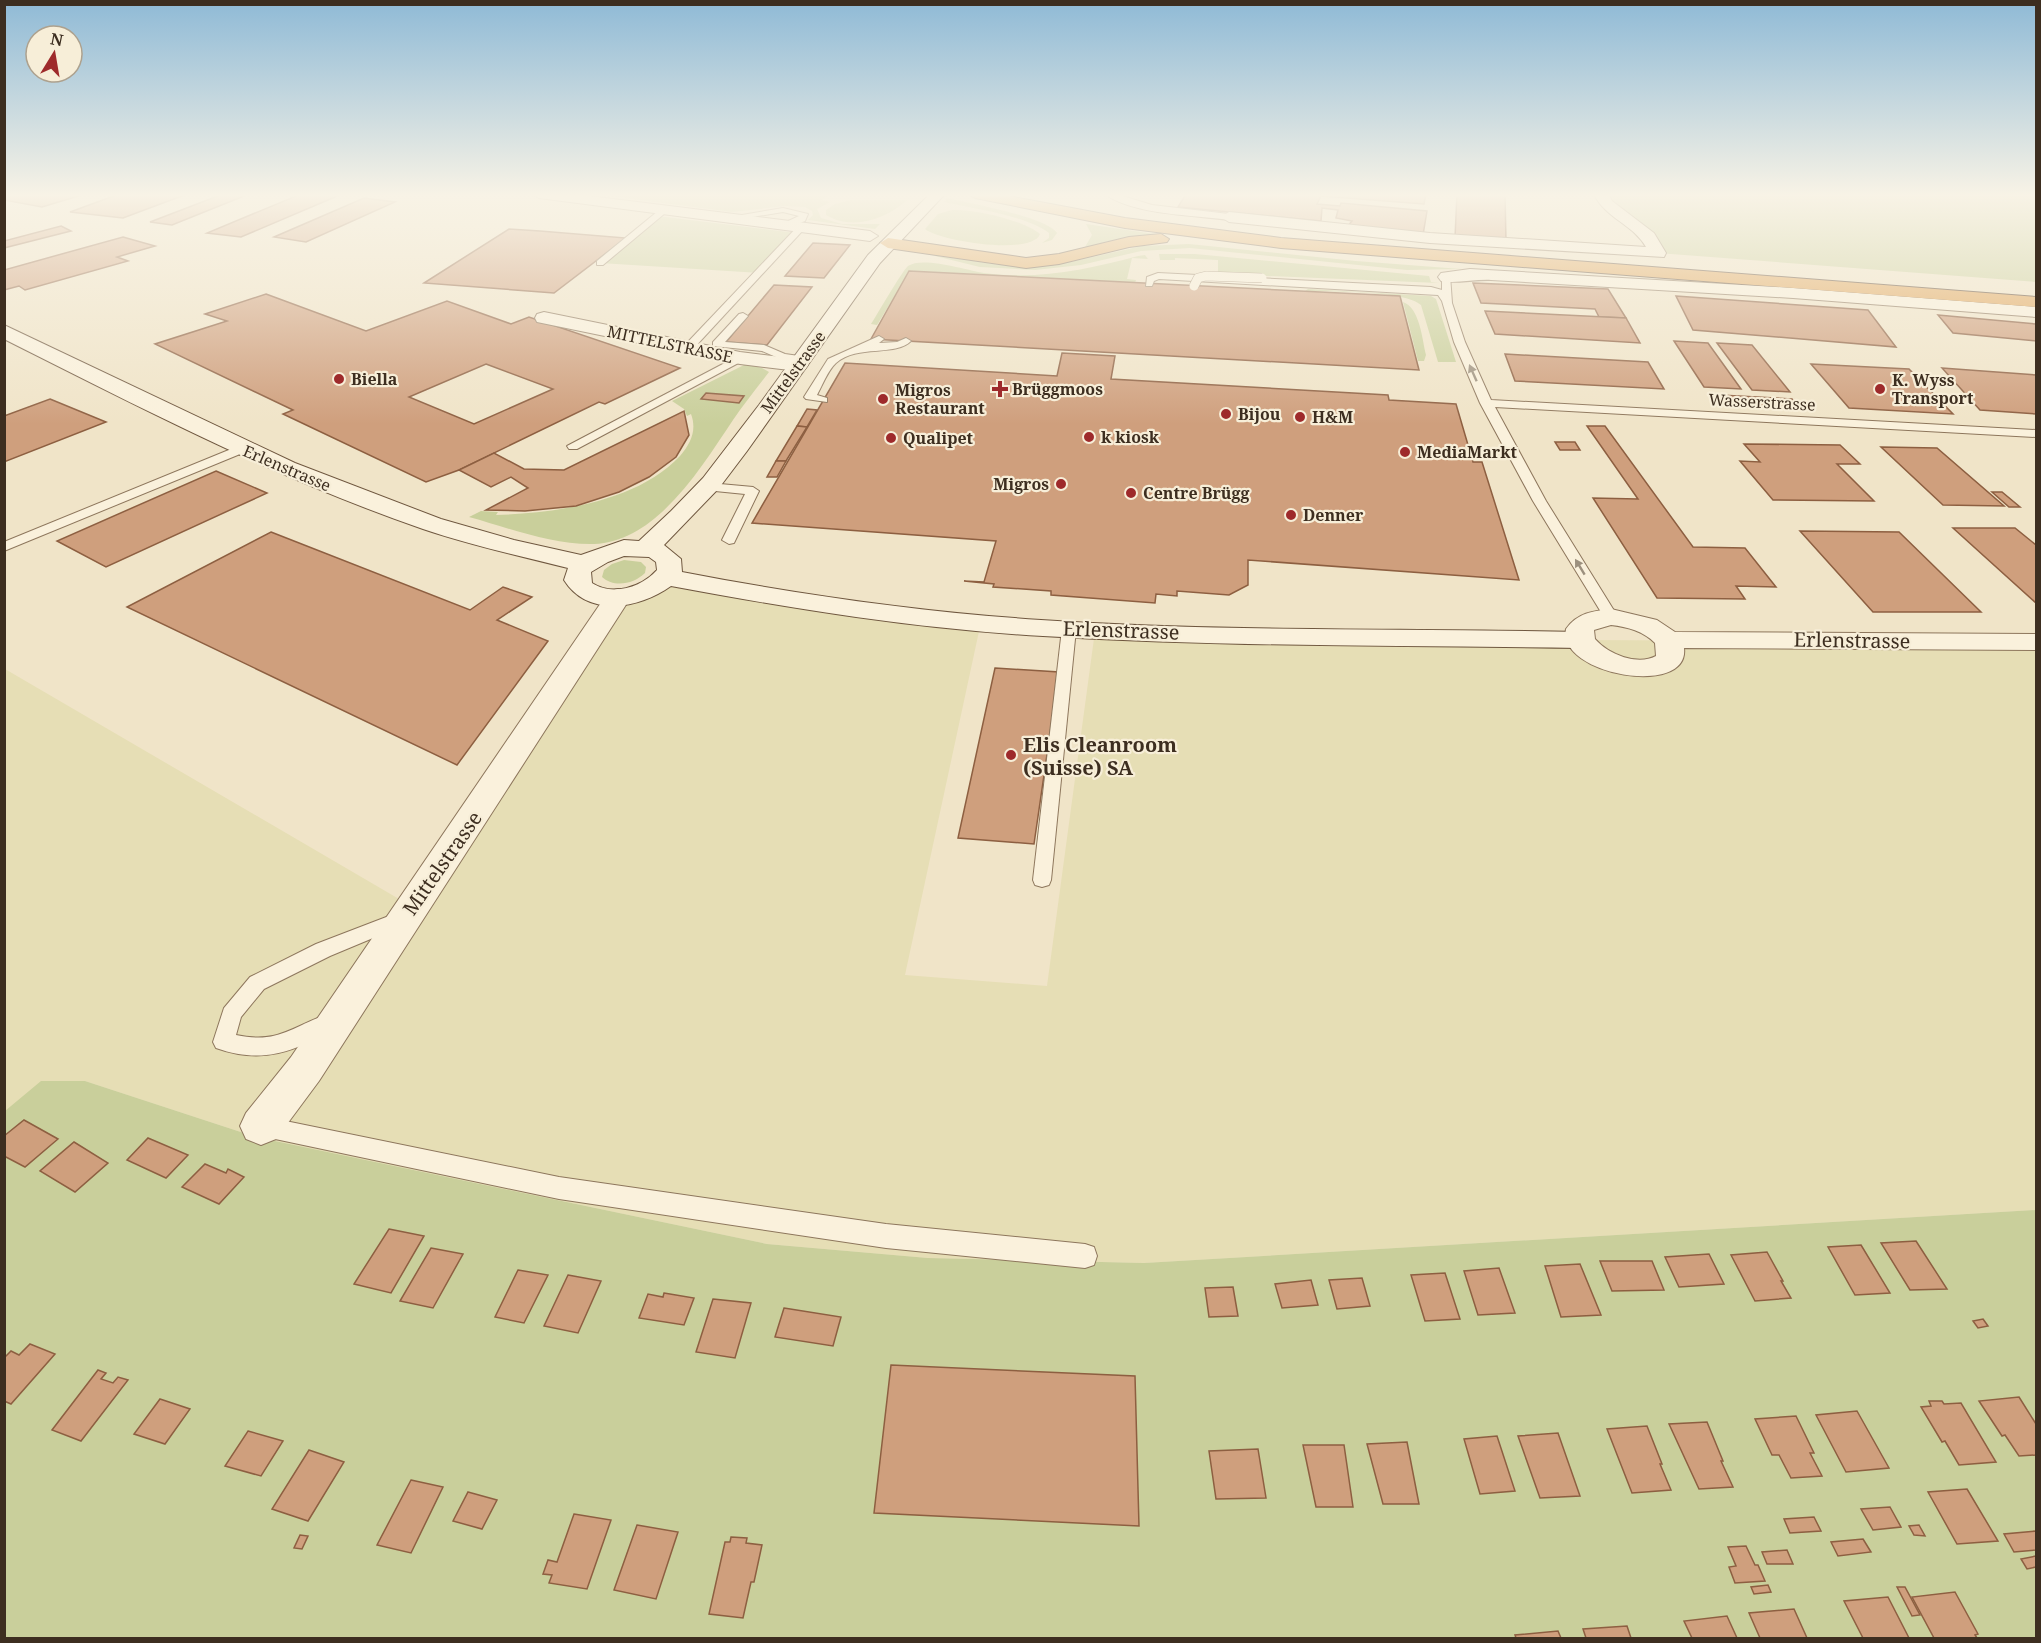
<svg xmlns="http://www.w3.org/2000/svg" width="2041" height="1643" viewBox="0 0 2041 1643" font-family="'Noto Serif',serif">
<style>
.farmland{fill:#e6deb5}
.green{fill:#c9cf9b}
.building{fill:#cf9f7d;stroke:#8d5f41;stroke-width:1.5;fill-rule:evenodd}
.lines{fill:none;stroke-linecap:round;stroke-linejoin:round}
.lane-casing{stroke:#8d765c;stroke-width:2}
.street-casing{stroke:#8d765c;stroke-width:2}
.secondary-casing{stroke:#6f573f;stroke-width:2}
.highway-casing{stroke:#5b4430;stroke-width:2}
.lane{fill:#faf1dc;fill-rule:evenodd}
.street{fill:#faf1dc;fill-rule:evenodd}
.secondary{fill:#faf1dc;fill-rule:evenodd}
.highway{fill:#e0a458;fill-rule:evenodd}
.lane-bridge-casing{stroke:#8d765c;stroke-width:10;stroke-linecap:butt}
.lane-bridge{stroke:#faf1dc;stroke-width:9}
.oneway{fill:#9c907e}
.poi-dot{fill:#9e2a2b;stroke:#f7eed8;stroke-width:2}
.labels{text-anchor:middle;dominant-baseline:central;stroke-width:4.5;stroke-linejoin:round;paint-order:stroke}
.far-street-label{font-size:16px;fill:#3d2e20;stroke:#f7eed8}
.far-poi-label{font-size:16px;font-weight:bold;fill:#3d2e20;stroke:#f7eed8;text-anchor:start}
.street-label{font-size:20px;fill:#3d2e20;stroke:#f7eed8}
.poi-label{font-size:20px;font-weight:bold;fill:#3d2e20;stroke:#f7eed8;text-anchor:start}
</style>
<rect width="100%" height="100%" fill="#f0e4c8"/>
<path class="farmland" d="M666,577l315,45 -76,353 142,11 48,-355 485,9 456,2v568l-892,53 -216,-5 -161,-14 -511,-107 -171,-56 -80,30v-442l406,237 207,-309z"/>
<g class="green">
<path d="M595,194h236l-9,6 8,2 -13,7 4,9 21,6h38l-5,5 -67,-9 5,-5 -1,-4 -7,-4 -20,-1 -53,6z"/>
<path d="M1601,194h435v88l-378,-29 -52,-49z"/>
<path d="M947,198c21,5 100,19 110,35l-5,7 -10,3 7,-5v-5c-21,-17 -78,-25 -105,-31z"/>
<path d="M851,200h56c-21,19 -54,31 -81,15v-5l9,-6z"/>
<path d="M952,210c23,-1 71,10 88,24 -8,22 -101,7 -115,-5l13,-15z"/>
<path d="M657,216l140,17 -37,40 -160,-10z"/>
<path d="M1086,224l76,11 -43,4 -34,8 7,-12z"/>
<path d="M1189,244l167,17 105,8 -54,1 -217,-22 -49,3 -60,14 -46,5 -55,-3 -49,-12 70,10 28,1 41,-4 72,-16z"/>
<path d="M1159,254h36l234,22 2,6 8,1 -221,-9v-14l-43,-2v2h-15z"/>
<path d="M1145,255l3,4 -16,-1 -5,21 9,1 -1,3 -236,6 -22,36 -6,-1c6,-9 31,-53 37,-58 14,-10 58,4 76,7 54,7 102,-3 154,-17z"/>
<path d="M1308,289l123,7 5,3 20,63h-18l-17,-57c-16,-15 -91,-13 -116,-14z"/>
<path d="M1403,302c17,6 19,37 23,53l-2,6h-6z"/>
<path d="M746,364l16,4 7,4c-12,16 -25,32 -36,48 -31,46 -76,122 -139,124 -42,1 -85,-16 -125,-27l12,-6 17,1 -2,3c60,-2 141,-13 184,-59 11,-13 17,-26 11,-42l-4,2 -3,-7 -12,-8z"/>
<path d="M624,560l17,2 5,5 -1,6c-11,11 -31,15 -43,4l2,-7 8,-6z"/>
<path d="M41,1081h44l171,56 511,107 161,14 216,5 892,-53v428h-2031v-527z"/>
</g>
<g class="building">
<path d="M4,194h81l-43,13 -38,-7z"/>
<path d="M119,194h68l-64,24 -53,-6z"/>
<path d="M223,194h26l-77,31 -22,-3z"/>
<path d="M301,194h41l-101,43 -34,-4z"/>
<path d="M1186,194h240l-2,10 -103,-8 -4,8 23,2 1,-3 86,8 -4,24 -76,-8 5,-6 -16,-3 2,-8 -16,-2 -1,13 -143,-14z"/>
<path d="M1457,194h48l1,48 -51,-4z"/>
<path d="M364,198l31,4 -89,40 -32,-5z"/>
<path d="M61,226l10,5 -67,17v-7z"/>
<path d="M509,229l31,2 86,7 -72,55 -130,-10z"/>
<path d="M123,237l32,9 -38,11 11,4 -103,29 -6,-4 -15,4v-20z"/>
<path d="M813,243l37,2 -26,33 -39,-2z"/>
<path d="M909,271l491,25 19,74 -548,-31z"/>
<path d="M1473,283l135,6 18,29 -27,-1 -4,-8 -114,-6z"/>
<path d="M774,285l38,2 -45,58 -41,-3z"/>
<path d="M266,294l100,37 81,-30 64,23 18,-7 151,51 -75,36 -6,-2 -140,68 -33,12 -143,-68 10,-4 -138,-66 72,-23 -22,-7zM486,364l67,25 -79,35 -65,-27z"/>
<path d="M1676,296l192,14 28,37 -203,-17z"/>
<path d="M1485,311l141,7 14,25 -145,-9z"/>
<path d="M1938,315l98,9v17l-83,-8z"/>
<path d="M1674,341l34,2 33,46 -37,-2z"/>
<path d="M1717,343l35,2 38,47 -38,-2z"/>
<path d="M1062,353l53,3 -4,23 277,16 1,5 67,4 17,58h9l37,118 -271,-20v25l-19,10 -52,-4v5l-21,-2 -1,9 -104,-8v-4l-58,-4 1,-3 -30,-3 20,1 12,-41 -244,-18 93,-160 212,13z"/>
<path d="M1505,354l143,8 16,27 -149,-8z"/>
<path d="M1811,364l98,5 44,45 -104,-6z"/>
<path d="M1942,368l94,7v39l-56,-4z"/>
<path d="M706,393l38,3 -5,7 -38,-4z"/>
<path d="M1720,395l72,4 8,9 -74,-5z"/>
<path d="M50,399l56,23 -102,40v-46z"/>
<path d="M807,409l10,1 -10,17 -10,-1z"/>
<path d="M684,411l5,24 -13,22 -27,20 -30,15 -43,14 -51,5 -39,-1 42,-22 -17,-11 -20,10 -32,-17 35,-17 30,16 40,1z"/>
<path d="M797,426l10,1 -21,34h-10z"/>
<path d="M1587,426h18l88,121 52,1 31,39 -40,-1 9,13 -88,-1 -64,-100 45,1z"/>
<path d="M1555,442h20l5,8h-20z"/>
<path d="M1744,444l96,1 20,19h-23l37,37 -101,-1 -33,-39 20,1z"/>
<path d="M1881,447l56,1 67,58 -61,-1z"/>
<path d="M776,461h10l-9,16h-10z"/>
<path d="M216,471l51,22 -161,74 -49,-26z"/>
<path d="M1992,492h10l18,15h-11z"/>
<path d="M1953,528h62l21,17v58z"/>
<path d="M1800,531l99,1 82,80h-108z"/>
<path d="M271,532l199,78 33,-23 29,10 -35,23 51,21 -91,124 -330,-158z"/>
<path d="M995,668l64,4 -25,172 -76,-6z"/>
<path d="M24,1120l34,19 -33,28 -21,-11v-20z"/>
<path d="M148,1138l40,17 -22,23 -39,-18z"/>
<path d="M74,1142l34,21 -33,29 -35,-21z"/>
<path d="M205,1164l21,9 2,-4 16,8 -25,27 -37,-17z"/>
<path d="M389,1229l35,7 -33,57 -37,-9z"/>
<path d="M1916,1241l31,48 -37,1 -29,-47z"/>
<path d="M1861,1245l29,48 -35,2 -27,-48z"/>
<path d="M431,1248l32,6 -30,54 -33,-7z"/>
<path d="M1767,1252l16,29h-2l10,17 -36,3 -24,-46z"/>
<path d="M1709,1254l15,30 -45,3 -14,-30z"/>
<path d="M1600,1261h52l12,29 -52,1z"/>
<path d="M1580,1264l21,51 -40,2 -16,-51z"/>
<path d="M1499,1268l16,45 -37,2 -14,-44z"/>
<path d="M518,1270l30,5 -24,48 -29,-6z"/>
<path d="M1445,1273l15,46 -35,2 -14,-46z"/>
<path d="M568,1275l33,6 -23,52 -34,-7z"/>
<path d="M1362,1278l8,28 -33,3 -8,-29z"/>
<path d="M1311,1280l7,25 -36,3 -7,-24z"/>
<path d="M1233,1287l5,29 -29,1 -4,-29z"/>
<path d="M664,1293l30,5 -10,27 -45,-7 9,-24 15,3z"/>
<path d="M713,1299l38,4 -16,55 -39,-6z"/>
<path d="M784,1308l57,9 -8,29 -58,-9z"/>
<path d="M1983,1319l5,7 -10,2 -5,-7z"/>
<path d="M30,1344l25,10 -44,50 -7,-3v-43l7,-7 8,4z"/>
<path d="M891,1365l244,11 4,150 -265,-13z"/>
<path d="M98,1370l8,3 -5,6 12,4 5,-6 10,3 -47,61 -29,-11z"/>
<path d="M2019,1397l17,27v31l-17,1 -14,-21 -3,1 -23,-35z"/>
<path d="M160,1399l30,10 -25,35 -31,-10z"/>
<path d="M1929,1401h13l2,3 17,-1 35,59 -37,3 -14,-24 -3,1 -21,-35 10,-1z"/>
<path d="M1857,1411l32,57 -43,4 -30,-57z"/>
<path d="M1796,1416l18,37h-4l12,23 -31,2 -12,-23h-7l-17,-36z"/>
<path d="M1707,1422l16,39h-2l12,26 -34,2 -30,-65z"/>
<path d="M1647,1426l15,38h-2l11,26 -39,3 -25,-64z"/>
<path d="M248,1431l35,10 -22,35 -36,-10z"/>
<path d="M1558,1433l22,63 -40,2 -22,-62z"/>
<path d="M1497,1436l18,55 -35,3 -16,-55z"/>
<path d="M1407,1442l12,62h-36l-16,-60z"/>
<path d="M1303,1445h41l9,62h-37z"/>
<path d="M1258,1449l8,49 -50,1 -7,-48z"/>
<path d="M309,1450l35,12 -36,59 -36,-12z"/>
<path d="M411,1480l32,7 -32,66 -34,-8z"/>
<path d="M1967,1489l31,52 -41,3 -29,-52z"/>
<path d="M468,1492l29,8 -15,29 -29,-8z"/>
<path d="M1890,1507l11,20 -28,3 -12,-21z"/>
<path d="M574,1514l37,6 -24,69 -38,-6 3,-8 -9,-1 5,-14 9,2z"/>
<path d="M1814,1517l7,14 -31,2 -6,-14z"/>
<path d="M637,1525l41,7 -22,67 -42,-9z"/>
<path d="M1919,1525l6,11 -11,-1 -5,-9z"/>
<path d="M2036,1531v19l-22,2 -10,-18z"/>
<path d="M300,1535l8,1 -6,13 -8,-1z"/>
<path d="M731,1537l16,1 -1,5 16,2 -8,37h-3l-8,36 -34,-4 16,-72h5z"/>
<path d="M1863,1539l8,13 -33,4 -7,-14z"/>
<path d="M1746,1546l9,19h3l7,16 -30,2 -6,-16 7,-1 -8,-19z"/>
<path d="M1787,1550l6,14h-26l-5,-12z"/>
<path d="M2036,1556v11l-9,2 -6,-10z"/>
<path d="M1768,1585l3,7 -17,2 -3,-7z"/>
<path d="M1897,1587h8l15,28 -8,1z"/>
<path d="M1955,1592l23,42 -3,1 2,3h-43l-22,-41z"/>
<path d="M1888,1597l21,41h-46l-19,-37z"/>
<path d="M1794,1609l13,29h-47l-11,-25z"/>
<path d="M1727,1616l10,22h-45l-8,-17z"/>
<path d="M1627,1626l4,12h-45l-3,-9z"/>
<path d="M1558,1631l3,7h-45l-1,-3z"/>
</g>
<g class="lines">
<defs>
<g id="lane">
<path d="M1105,194h11l36,11 77,9 4,3 -4,3c-35,-5 -96,-5 -124,-26z"/>
<path d="M663,207l7,2 -67,56h-6v-4z"/>
<path d="M783,208l25,6 -3,7 -18,7 -3,-1v-4l15,-7 -16,-4 -55,9 -4,-3z"/>
<path d="M799,225l7,2 -113,122h-8v-4z"/>
<path d="M1158,273l273,14 11,3v-13l8,-2 2,28 13,39 26,58 545,30v7l-541,-30 51,94 72,116 -7,4 -7,-4 -71,-116 -53,-98 -26,-61 -12,-41 -4,-6 -279,-16 -5,2 -2,5h-6l1,-9z"/>
<path d="M743,313l5,3 -23,26 39,3 21,9 21,3v4l-23,-1 -21,-9 -49,-5v-4l26,-28z"/>
<path d="M879,336l5,3 -5,4 18,-1 9,-4 5,3c-16,16 -53,3 -75,22 -8,7 -14,23 -19,32l10,3v4l-21,-3 -2,-2 24,-38z"/>
<path d="M740,355l5,3 -1,2 -167,89h-8l-2,-3z"/>
<path d="M241,445l6,4 -2,3 -241,99v-9z"/>
<path d="M709,483l44,4 6,4 -25,52 -5,1 -7,-4 23,-46 -40,-4 -2,-3 2,-3z"/>
<path d="M1069,625l7,4 -25,251 -2,5 -7,2 -7,-2 -2,-5 29,-251z"/>
<path d="M402,911l7,2 3,5 -3,5 -79,33 -66,33 -23,28 -5,18c43,9 55,-8 92,-21l7,3 4,6 -4,6c-41,22 -71,36 -119,19l-3,-6 11,-34 26,-31 66,-33z"/>
<path d="M261,1116l298,61 327,47 199,20 9,3 3,9 -3,9 -9,3 -199,-20 -327,-49 -298,-63 -8,-3 -3,-7 3,-7z"/>
</g>
<g id="street">
<path d="M532,194h41l297,37 8,5 -8,5 -331,-43z"/>
<path d="M1594,194h14l4,7 42,32 12,20 -2,4 -234,-14 -201,-21 -8,-5 8,-5 201,21 216,14c-12,-22 -41,-29 -52,-53z"/>
<path d="M1470,269l323,19 243,19v10l-243,-19 -302,-18c-15,-1 -36,4 -50,1l-3,-4 3,-4z"/>
<path d="M544,312l196,40 58,7 7,2 3,4 -3,4 -7,2 -58,-7 -203,-42 -2,-4 2,-4z"/>
<path d="M618,589l9,2 4,6 -312,484 -43,58 -15,6 -15,-6 -6,-13 6,-13 45,-56 318,-466z"/>
<path d="M1611,609l46,11 18,12 361,2v16l-352,-2c6,50 -127,27 -118,-19 11,-16 27,-18 45,-20zM1611,625c17,2 32,6 44,18l1,13c-19,10 -48,-2 -61,-17l-1,-9z"/>
</g>
<path id="secondary" d="M930,194h15l-65,69 -133,188 -28,37 -55,57 17,14 1,13c119,23 238,40 359,48 179,12 359,8 539,12l10,2 4,6 -4,6 -10,2c-179,-3 -358,-1 -537,-12 -125,-7 -249,-27 -372,-50 -32,23 -83,32 -107,-6l4,-12c-49,-12 -98,-23 -145,-39 -145,-50 -282,-121 -419,-190v-14l291,138 146,56 73,21 67,15 43,-15 15,1 32,-30 32,-33 56,-73 109,-150zM624,556l25,1 7,5 1,8c-16,18 -45,26 -65,13l-1,-11 17,-10z"/>
<g id="highway">
<path d="M968,194h30l127,24 156,20 755,59v10l-755,-59 -156,-20 -150,-30z"/>
<path d="M1161,234l8,5 -2,3 -38,5 -70,17 -33,4 -138,-20 -8,-5 8,-5 138,20 33,-4 70,-17z"/>
</g>
</defs>
<use href="#lane" class="lane-casing"/>
<use href="#street" class="street-casing"/>
<use href="#secondary" class="secondary-casing"/>
<use href="#highway" class="highway-casing"/>
<use href="#lane" class="lane"/>
<use href="#street" class="street"/>
<use href="#secondary" class="secondary"/>
<use href="#highway" class="highway"/>
<defs>
<path id="lane-bridge" d="M1194,286l4,-8 8,-2 56,2"/>
</defs>
<use href="#lane-bridge" class="lane-bridge-casing"/>
<use href="#lane-bridge" class="lane-bridge"/>
</g>
<defs><path id="oneway-solid" d="M-6-.8H1V-3.2L6.5 0L1 3.2V.8H-6Z" transform="scale(1.5)"/></defs>
<g class="oneway">
<use href="#oneway-solid" transform="translate(1473 373) rotate(-114)"/>
<use href="#oneway-solid" transform="translate(1580 567) rotate(-121)"/>
</g>
<linearGradient id="sky" x2="0" y2="1"><stop stop-color="#8fbad6"/><stop offset="0.46" stop-color="#f8f3e6"/><stop offset="1" stop-color="#f8f3e6" stop-opacity="0"/></linearGradient>
<rect width="2041" height="424" fill="url(#sky)"/>
<g class="poi-dot">
<circle cx="339" cy="379" r="6"/>
<path d="M997 380h6v6h6v6h-6v6h-6v-6h-6v-6h6z"/>
<circle cx="1880" cy="389" r="6"/>
<circle cx="883" cy="399" r="6"/>
<circle cx="1226" cy="414" r="6"/>
<circle cx="1300" cy="417" r="6"/>
<circle cx="1089" cy="437" r="6"/>
<circle cx="891" cy="438" r="6"/>
<circle cx="1405" cy="452" r="6"/>
<circle cx="1061" cy="484" r="6"/>
<circle cx="1131" cy="493" r="6"/>
<circle cx="1291" cy="515" r="6"/>
<circle cx="1011" cy="755" r="6"/>
</g>
<g class="labels">
<g class="far-street-label">
<text transform="translate(670 344) rotate(12)">MITTELSTRASSE</text>
<text transform="translate(793 372) rotate(-54)">Mittelstrasse</text>
<text transform="translate(1762 402) rotate(3)">Wasserstrasse</text>
<text transform="translate(287 468) rotate(23)">Erlenstrasse</text>
</g>
<g class="far-poi-label">
<text x="351" y="379">Biella</text>
<text x="1892" y="380">K. Wyss<tspan x="1892" dy="18">Transport</tspan></text>
<text x="1012" y="389">Brüggmoos</text>
<text x="895" y="390">Migros<tspan x="895" dy="18">Restaurant</tspan></text>
<text x="1238" y="414">Bijou</text>
<text x="1312" y="417">H&amp;M</text>
<text x="1101" y="437">k kiosk</text>
<text x="903" y="438">Qualipet</text>
<text x="1417" y="452">MediaMarkt</text>
<text x="1049" y="484" text-anchor="end">Migros</text>
<text x="1143" y="493">Centre Brügg</text>
<text x="1303" y="515">Denner</text>
</g>
<g class="street-label">
<text transform="translate(1121 630) rotate(2)">Erlenstrasse</text>
<text transform="translate(1852 640) rotate(1)">Erlenstrasse</text>
<text transform="translate(442 863) rotate(-55)">Mittelstrasse</text>
</g>
<g class="poi-label">
<text x="1023" y="744">Elis Cleanroom<tspan x="1023" dy="23">(Suisse) SA</tspan></text>
</g>
</g>
<rect width="2041" height="1643" fill="none" stroke="#3d2e20" stroke-width="12"/>
<g transform="translate(54 54) rotate(11)"><circle r="28" fill="#f7eed8" stroke="#ada18e" stroke-width="1.5"/>
<path d="M0-4.5L10 22L0 15L-10 22Z" fill="#9e2a2b"/>
<text y="-9" font-size="16" font-weight="bold" text-anchor="middle" fill="#3d2e20">N</text>
</g>
</svg>
